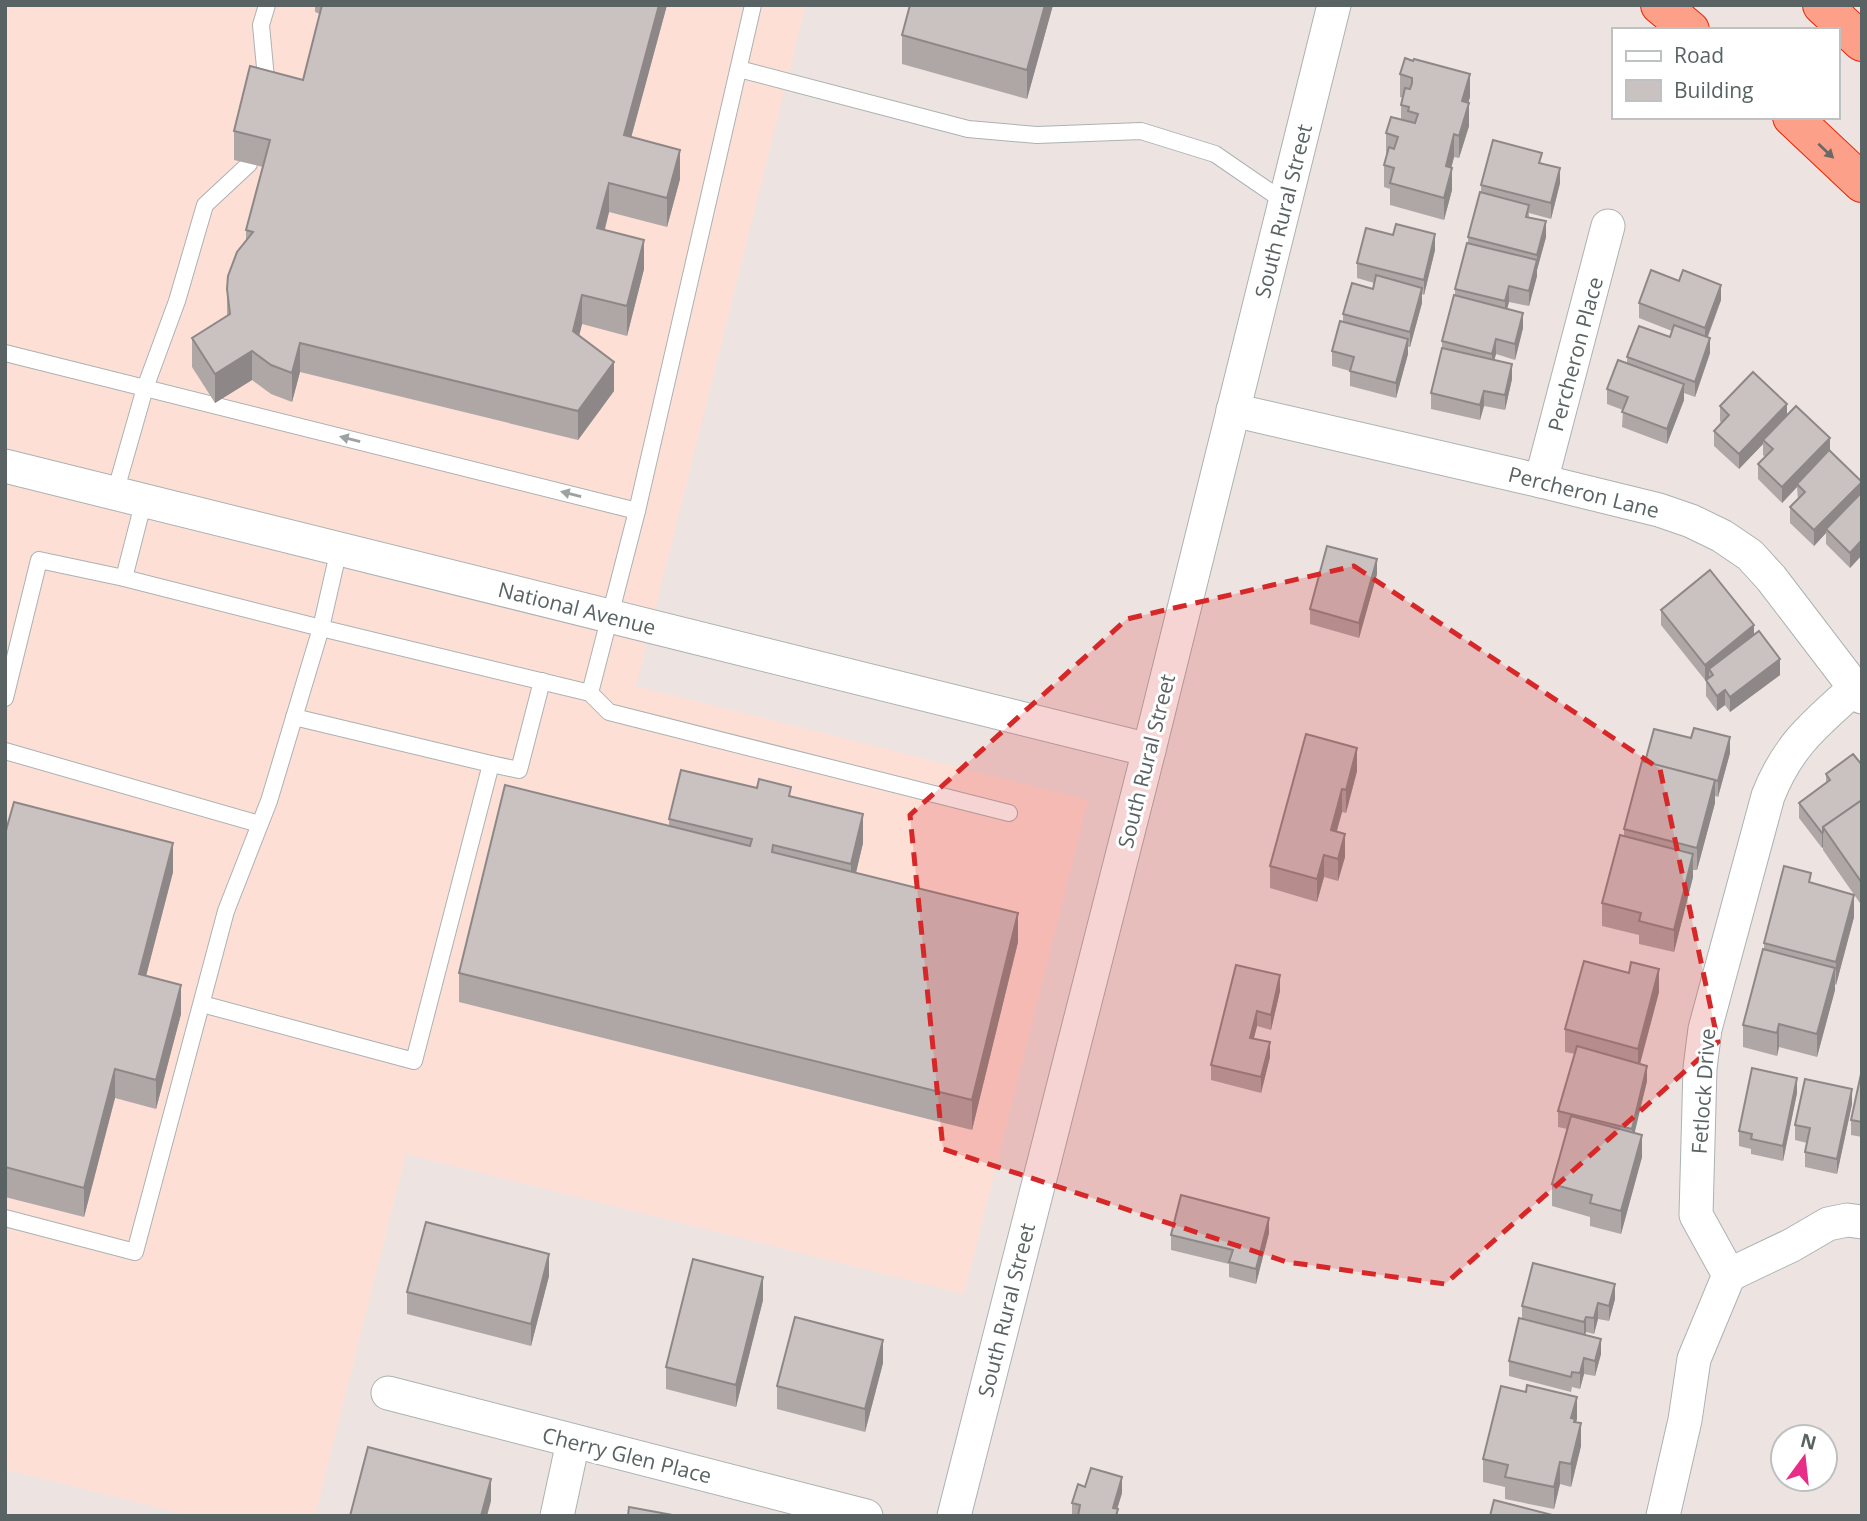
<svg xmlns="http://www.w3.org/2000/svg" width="1867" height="1521" viewBox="0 0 1867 1521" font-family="'Open Sans',sans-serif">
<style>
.commercial{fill:#fddfd6}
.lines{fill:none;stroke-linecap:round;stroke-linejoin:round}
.service-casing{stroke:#abb2b2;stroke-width:18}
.minor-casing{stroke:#abb2b2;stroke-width:35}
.motorway-casing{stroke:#ee2101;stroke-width:40}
.service{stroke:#fff;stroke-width:16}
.minor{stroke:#fff;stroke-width:33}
.motorway{stroke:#fca08a;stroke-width:38}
.wall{fill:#aea7a6}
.shaded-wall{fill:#8d8887}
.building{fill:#cac2c1;stroke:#8d8887;stroke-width:2}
.oneway{fill:#6a6967}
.oneway2{fill:#9ca1a1}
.marked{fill:#d62828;fill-opacity:0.2;stroke:#d62828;stroke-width:5;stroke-dasharray:14 9;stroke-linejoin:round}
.labels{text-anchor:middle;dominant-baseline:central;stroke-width:6;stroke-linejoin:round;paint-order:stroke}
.street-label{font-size:21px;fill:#5a6363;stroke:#fff}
</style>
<rect width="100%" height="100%" fill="#ede4e2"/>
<path class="commercial" d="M5,5h801l-170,681 452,114 -124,494 -558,-140 -91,362h-124l-186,-47z"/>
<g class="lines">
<defs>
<g id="service">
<path d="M739,69l229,60 69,6 104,-4 74,23 70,48"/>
<path d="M267,89l-6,-64 6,-20"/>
<path d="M5,353l632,158"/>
<path d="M115,493l30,-105 32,-87 28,-96 44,-41"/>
<path d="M339,549l-18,79 269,65 47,-182 116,-506"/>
<path d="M124,578l20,-78"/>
<path d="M590,693l19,19 400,101"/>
<path d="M5,698l34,-138 85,18 197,50 -52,173 -43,110 -91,341 -130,-34"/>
<path d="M294,717l197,47"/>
<path d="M5,751l254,73"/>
<path d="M202,1004l212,57 77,-297 28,6 23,-89"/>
</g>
<g id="minor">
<path d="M1233,410l308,71 118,29 32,11 31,15 28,19 21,23 91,119"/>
<path d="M5,466l1144,284"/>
<path d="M1541,481l67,-255"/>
<path d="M1729,1275l63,-30 36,-21 19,-4 15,2"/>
<path d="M388,1393l478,123"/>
<path d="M557,1516l16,-74"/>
<path d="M954,1516l195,-766 185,-745"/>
<path d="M1663,1516l22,-96 9,-61 35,-84 -33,-60 4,-147 5,-39 63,-233c20,-51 47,-72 87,-108"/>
</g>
<g id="motorway">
<path d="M1660,5l30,25"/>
<path d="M1822,5l40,37"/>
<path d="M1792,117l70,66"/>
</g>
</defs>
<use href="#service" class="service-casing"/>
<use href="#minor" class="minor-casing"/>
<use href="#motorway" class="motorway-casing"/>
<use href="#service" class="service"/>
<use href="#minor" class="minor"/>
<use href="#motorway" class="motorway"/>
</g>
<g class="wall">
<path d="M315,5h352l-36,132 49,42 -13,48 -58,-15 -4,18 39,39 -17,67 -45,-12 -3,12 35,55 -36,49 -278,-68 -8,30 -21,-8 -19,-14 -37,23 -23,-36v-29l35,-22v-27l19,-48v-11l17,-63 -29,-7v-29l69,-51 17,-66 -5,-2z"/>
<path d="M1053,5l-26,94 -125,-35v-29z"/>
<path d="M1405,58l65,39 -2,6 1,23 -10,32 -5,-1 -3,11 1,22 -8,30 -54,-15v-16l-6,-2v-22l2,-9v-23l15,-14v-14l2,-7 -3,-1v-23z"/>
<path d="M1542,163l18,20 -9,36 -22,-6v4l17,20 -9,33v6l-8,30 -20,-4 -2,7 16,19 -8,32 -19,-6 -2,6 18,19 -7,31 -21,-4 -4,14 -49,-11v-16l11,-45v-7l13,-45v-7l13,-46v-6l13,-44v-8z"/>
<path d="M1435,250l-11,45 -2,-1v9l-12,44h-2v7l-12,44 -46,-12v-15l-18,-5v-15l11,-30v-7l30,-25 1,-6 -17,-5v-15z"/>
<path d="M1721,300l-13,37 2,16 -15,44 -11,-4v7l-17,44 -45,-17 1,-17 -16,-6v-15l20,-26v-6l43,-20 2,-6 -33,-13v-15z"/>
<path d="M1720,406l67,10 43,35 32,31v73l-12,13 -24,-24v-11l-12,13 -24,-23v-16l8,-7 -1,-13 -15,16 -24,-24v-15l7,-7 -2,-2v-11l-24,25 -25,-23v-15l7,-8 -1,-2z"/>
<path d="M1377,574l-18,64 -49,-14v-15z"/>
<path d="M1661,610l93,25 26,40 -50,37 -5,-7 -8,6 -11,-15v-16l3,-3 -4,3 -44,-55z"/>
<path d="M1730,753l-12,44 -3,-1v7l-18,67h-4v7l-19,75 -35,-8v-9l-37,-9v-23l22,-67v-7l21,-67z"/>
<path d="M1862,765v141l-39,-56v-3l-1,1 -23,-30v-15l27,-20v-9z"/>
<path d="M1357,771l-11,42 -4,-1 -6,20 9,25 -7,24 -14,-4 -7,25 -47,-14v-22z"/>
<path d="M791,796l72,47 -7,30 162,69 -46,188 -513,-128v-29l210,-147v-7z"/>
<path d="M5,834l168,38 -27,104 35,38 -25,95 -41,-11 -31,119 -79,-20z"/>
<path d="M1811,883l43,34 -18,68 -1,-1v6l-18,67 -38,-10 -2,9 -34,-9v-22l21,-76v-6z"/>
<path d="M1236,965l44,26 -9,39 -14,-4 -3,12 16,19 -9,36 -50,-13v-15z"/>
<path d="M1659,992l-19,72 7,17 -13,52 8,24 -21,77 -31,-8v-9l-38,-11v-22l15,-55 -9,-2v-16l17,-57 -10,-2v-23z"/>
<path d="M1862,1074v63l-11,-2v-15z"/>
<path d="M1797,1093l-14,68 -32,-7v-5l-12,-3v-15z"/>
<path d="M1852,1104l-15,70 -32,-7v-15l2,-9 -12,-3v-15z"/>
<path d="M1862,1139v23h-2v-16z"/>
<path d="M1269,1233l-13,51 -27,-7v-13l-58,-14v-15z"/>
<path d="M549,1276l-18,70 -124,-32v-22z"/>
<path d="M1615,1299l-6,22 -11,-2 -4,15 -8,-2 -1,3 16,19 -6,22 -11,-2 -4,15 -8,-2 -1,5 -62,-16v-15l13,-42v-13z"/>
<path d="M763,1300l-27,107 -70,-18v-22z"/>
<path d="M883,1363l-18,69 -88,-23v-23z"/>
<path d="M1577,1419l-1,3 5,24 -10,41 -11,-3 -6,25 -49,-10v-12l-22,-5v-23z"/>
<path d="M1085,1487l37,6 -5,16 1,7h-46v-13z"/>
</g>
<g class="shaded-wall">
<path d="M659,5h8l-43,159v-29z"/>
<path d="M1045,5h8l-26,94v-29z"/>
<path d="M1470,74v23l-8,27v-23z"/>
<path d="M1469,103v23l-10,32v-22z"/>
<path d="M1454,134v23l-8,32v-23z"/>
<path d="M680,150v29l-13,48v-29z"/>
<path d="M1452,168v22l-8,30v-22z"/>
<path d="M1560,168v15l-9,36v-16z"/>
<path d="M609,183v29l-12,45v-29z"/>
<path d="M1546,221v16l-9,33v-15z"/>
<path d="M1435,234v16l-11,45v-15z"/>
<path d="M644,240v29l-17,67v-30z"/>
<path d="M1537,260v16l-8,30v-15z"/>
<path d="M1721,285v15l-16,43v-15z"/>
<path d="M1509,286v16l-4,15v-16z"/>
<path d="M1422,288v15l-12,44v-15z"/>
<path d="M582,295v29l-9,36v-29z"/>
<path d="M1523,313v15l-8,32v-16z"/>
<path d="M1710,338v15l-15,44v-15z"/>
<path d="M1408,339v15l-12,44v-15z"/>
<path d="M1496,339v15l-4,15v-15z"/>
<path d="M300,343v29l-8,30v-29z"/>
<path d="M252,351v29l-37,23v-29z"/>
<path d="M614,362v29l-36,49v-29z"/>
<path d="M1512,364v15l-7,31v-15z"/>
<path d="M1684,384v16l-17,44v-15z"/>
<path d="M1484,391v15l-4,14v-15z"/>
<path d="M1787,404v15l-24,21v4l-24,25v-15z"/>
<path d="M1830,438v15l-33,31v3l-15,16v-16z"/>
<path d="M1862,482v15l-36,32v4l-12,13v-16z"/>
<path d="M1862,540v15l-12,13v-15z"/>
<path d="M1377,559v15l-18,64v-15z"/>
<path d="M1754,625v16l-45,28v8l-4,3v-15z"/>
<path d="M1780,659v16l-50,37v-15z"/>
<path d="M1725,690v15l-8,6v-15z"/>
<path d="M1730,737v16l-12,44v-16z"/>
<path d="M1357,748v23l-11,42v-23z"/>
<path d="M1715,780v23l-18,67v-22z"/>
<path d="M1342,789v23l-11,41v-23z"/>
<path d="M863,814v29l-12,50v-29z"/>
<path d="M1823,832v15l-1,1v-15z"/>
<path d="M1345,834v23l-7,24v-22z"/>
<path d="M173,843v29l-34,131v-29z"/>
<path d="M1693,854v23l-19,75v-22z"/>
<path d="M1324,855v22l-7,25v-23z"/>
<path d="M1854,895v22l-18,68v-23z"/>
<path d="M1018,913v29l-46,188v-30z"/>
<path d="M1835,968v22l-18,67v-23z"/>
<path d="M1659,969v23l-21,79v-22z"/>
<path d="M1280,975v16l-9,39v-15z"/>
<path d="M181,985v29l-25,95v-29z"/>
<path d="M1257,1011v15l-7,27v-15z"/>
<path d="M1779,1024v23l-2,9v-23z"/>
<path d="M1270,1042v15l-9,36v-16z"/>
<path d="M1647,1066v15l-15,63v-15z"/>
<path d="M115,1069v29l-31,119v-29z"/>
<path d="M1797,1078v15l-14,68v-15z"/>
<path d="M1852,1089v15l-15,70v-15z"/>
<path d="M1642,1135v22l-21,77v-23z"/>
<path d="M1269,1218v15l-13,51v-15z"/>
<path d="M549,1254v22l-18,70v-22z"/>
<path d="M763,1277v23l-27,107v-22z"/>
<path d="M1615,1284v15l-6,22v-15z"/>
<path d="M1598,1303v16l-4,15v-16z"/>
<path d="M1586,1317v15l-2,5v-15z"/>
<path d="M1601,1339v15l-6,22v-15z"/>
<path d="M883,1340v23l-18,69v-23z"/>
<path d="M1584,1358v16l-4,15v-16z"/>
<path d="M1577,1397v22l-2,6 -4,-7z"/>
<path d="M1581,1423v23l-10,41v-23z"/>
<path d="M1560,1462v22l-6,25v-22z"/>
<path d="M1122,1477v16l-7,23 -2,-8z"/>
<path d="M491,1479v22l-4,15h-6z"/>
</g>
<g class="building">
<path d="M322,5h337l-35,130 56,15 -13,48 -58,-15 -12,45 47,12 -17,66 -45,-11 -9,36 41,31 -36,49 -278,-68 -8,30 -21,-8 -19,-14 -37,23 -23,-36 38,-24 -3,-25 1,-13 9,-24 16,-20 -7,-2 24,-90 -36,-9 16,-65 53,14z"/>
<path d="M910,5h135l-18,65 -125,-35z"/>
<path d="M1405,58l8,3 1,-2 56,15 -8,27 7,2 -10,33 -5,-2 -8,32 6,2 -8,30 -54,-15 4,-15 -10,-3 5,-18 5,2 4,-12 -12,-4 5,-16 24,6 3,-9 -10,-3 1,-4 -8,-2 4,-17 5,1 2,-6v-5l-12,-4z"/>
<path d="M1493,140l49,13 -3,10 21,5 -9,35 -70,-18z"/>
<path d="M1480,192l49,13 -3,12 20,4 -9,34 -69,-18z"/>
<path d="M1396,224l39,10 -11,46 -67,-17 9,-35 27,7z"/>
<path d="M1467,243l70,17 -8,31 -20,-5 -4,15 -50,-12z"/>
<path d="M1651,270l28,11 4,-11 38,15 -16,43 -66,-25z"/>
<path d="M1376,275l46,13 -12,44 -67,-18 9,-31 21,6z"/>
<path d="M1454,295l69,18 -8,31 -19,-5 -4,15 -50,-13z"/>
<path d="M1340,321l68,18 -12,44 -46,-12 4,-14 -22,-6z"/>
<path d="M1674,325l36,13 -15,44 -68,-25 12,-31 31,11z"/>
<path d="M1442,348l70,16 -7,31 -21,-4 -4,14 -49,-12z"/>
<path d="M1618,360l66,24 -17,45 -45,-17 6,-15 -21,-8z"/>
<path d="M1753,372l34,32 -48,50 -25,-23 15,-16 -9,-9z"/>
<path d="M1796,406l34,32 -48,49 -24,-23 15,-15 -10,-9z"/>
<path d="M1829,450l33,32 -48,48 -24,-23 15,-15 -8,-8z"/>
<path d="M1862,492v48l-12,13 -24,-24z"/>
<path d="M1327,546l50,13 -18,64 -49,-14z"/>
<path d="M1710,570l44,55 -49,40 -44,-55z"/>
<path d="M1759,631l21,28 -50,38 -5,-7 -8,6 -11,-16 7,-5 -4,-6z"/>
<path d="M1694,728l36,9 -12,44 -73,-19 9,-33 37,9z"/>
<path d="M1306,734l51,14 -11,42 -4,-1 -11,41 14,4 -7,25 -14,-4 -7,24 -47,-13z"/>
<path d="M1853,754l9,11v35l-39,27v5l-1,1 -23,-30 31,-23 -4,-6z"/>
<path d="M1642,761l73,19 -18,68 -73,-19z"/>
<path d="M681,770l76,18 2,-9 32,8 -2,9 74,18 -12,50 -78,-19 -1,7 246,61 -46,187 -513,-127 46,-188 245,61 2,-7 -83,-20z"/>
<path d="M1862,800v83l-39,-56z"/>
<path d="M14,802l159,41 -34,131 42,11 -25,95 -41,-11 -31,119 -79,-21v-333z"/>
<path d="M1620,835l73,19 -19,76 -35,-9 2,-8 -39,-10z"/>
<path d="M1784,866l27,7 -2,9 45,13 -18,67 -72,-19z"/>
<path d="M1763,949l72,19 -18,66 -38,-10 -2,9 -34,-8z"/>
<path d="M1584,961l45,12 2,-11 28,7 -21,80 -73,-20z"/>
<path d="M1236,965l44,10 -9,40 -14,-4 -7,27 20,4 -9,35 -50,-12z"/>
<path d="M1577,1046l70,20 -15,63 -74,-18z"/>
<path d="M1752,1068l45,10 -14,68 -32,-7 1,-5 -13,-3z"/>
<path d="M1861,1074h1v48l-11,-2z"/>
<path d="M1805,1079l47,10 -15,70 -32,-7 5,-24 -15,-3z"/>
<path d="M1571,1116l71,19 -21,76 -31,-8 2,-8 -40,-11z"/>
<path d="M1181,1195l88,23 -13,51 -27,-7 4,-12 -62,-15z"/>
<path d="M426,1222l123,32 -18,70 -124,-32z"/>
<path d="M693,1259l70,18 -27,108 -70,-18z"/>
<path d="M1533,1263l82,21 -6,22 -11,-3 -4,15 -8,-1 -2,5 -62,-16z"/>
<path d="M795,1317l88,23 -18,69 -88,-23z"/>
<path d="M1519,1318l82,21 -6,22 -11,-3 -4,15 -8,-1 -1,5 -62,-16z"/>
<path d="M1527,1385l50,12 -6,21 4,1 -1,3 7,1 -10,41 -11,-2 -6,25 -49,-10 3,-12 -25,-6 18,-73 25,6z"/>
<path d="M368,1447l123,32 -10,37h-131z"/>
<path d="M1091,1468l31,9 -9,31 5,1 -2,7h-38l2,-11 -8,-2 6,-19 7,3z"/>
<path d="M1494,1500l62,16h-66z"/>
<path d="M629,1507l49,9h-50z"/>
</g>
<defs><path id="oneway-solid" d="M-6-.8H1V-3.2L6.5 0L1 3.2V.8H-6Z" transform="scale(1.75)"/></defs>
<use class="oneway" href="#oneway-solid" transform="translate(1826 151) rotate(43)"/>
<g class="oneway2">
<use href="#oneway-solid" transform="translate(350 439) rotate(-166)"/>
<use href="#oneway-solid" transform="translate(571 494) rotate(-166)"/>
</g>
<path class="marked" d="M1354,566l306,203 58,273 -273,242 -158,-22 -344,-113 -33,-334 217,-196z"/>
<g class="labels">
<g class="street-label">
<text transform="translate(1283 211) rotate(-76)">South Rural Street</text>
<text transform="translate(1575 354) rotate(-75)">Percheron Place</text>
<text transform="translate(1584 492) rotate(14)">Percheron Lane</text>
<text transform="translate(577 608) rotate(14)">National Avenue</text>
<text transform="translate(1146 761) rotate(-76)">South Rural Street</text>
<text transform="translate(1703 1091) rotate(-86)">Fetlock Drive</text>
<text transform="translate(1006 1310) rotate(-76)">South Rural Street</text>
<text transform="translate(627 1455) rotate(14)">Cherry Glen Place</text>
</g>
</g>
<rect width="1867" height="1521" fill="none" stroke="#5a6363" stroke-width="14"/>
<rect x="1612" y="28" width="228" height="91" fill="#ffffff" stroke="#bdc1c1" stroke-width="2"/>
<rect x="1626" y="51" width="35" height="10" fill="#ffffff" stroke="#bdc1c1" stroke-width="2"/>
<text x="1674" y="63" font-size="21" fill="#5a6363">Road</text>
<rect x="1626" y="80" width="35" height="21" fill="#cac2c1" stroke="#bdc1c1" stroke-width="2"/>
<text x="1674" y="98" font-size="21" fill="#5a6363">Building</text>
<g transform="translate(1804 1458) rotate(15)"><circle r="33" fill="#ffffff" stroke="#bdc1c1" stroke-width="2"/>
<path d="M0-5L12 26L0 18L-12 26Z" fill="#e82d86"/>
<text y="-10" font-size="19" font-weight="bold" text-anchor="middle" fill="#5a6363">N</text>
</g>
</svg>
